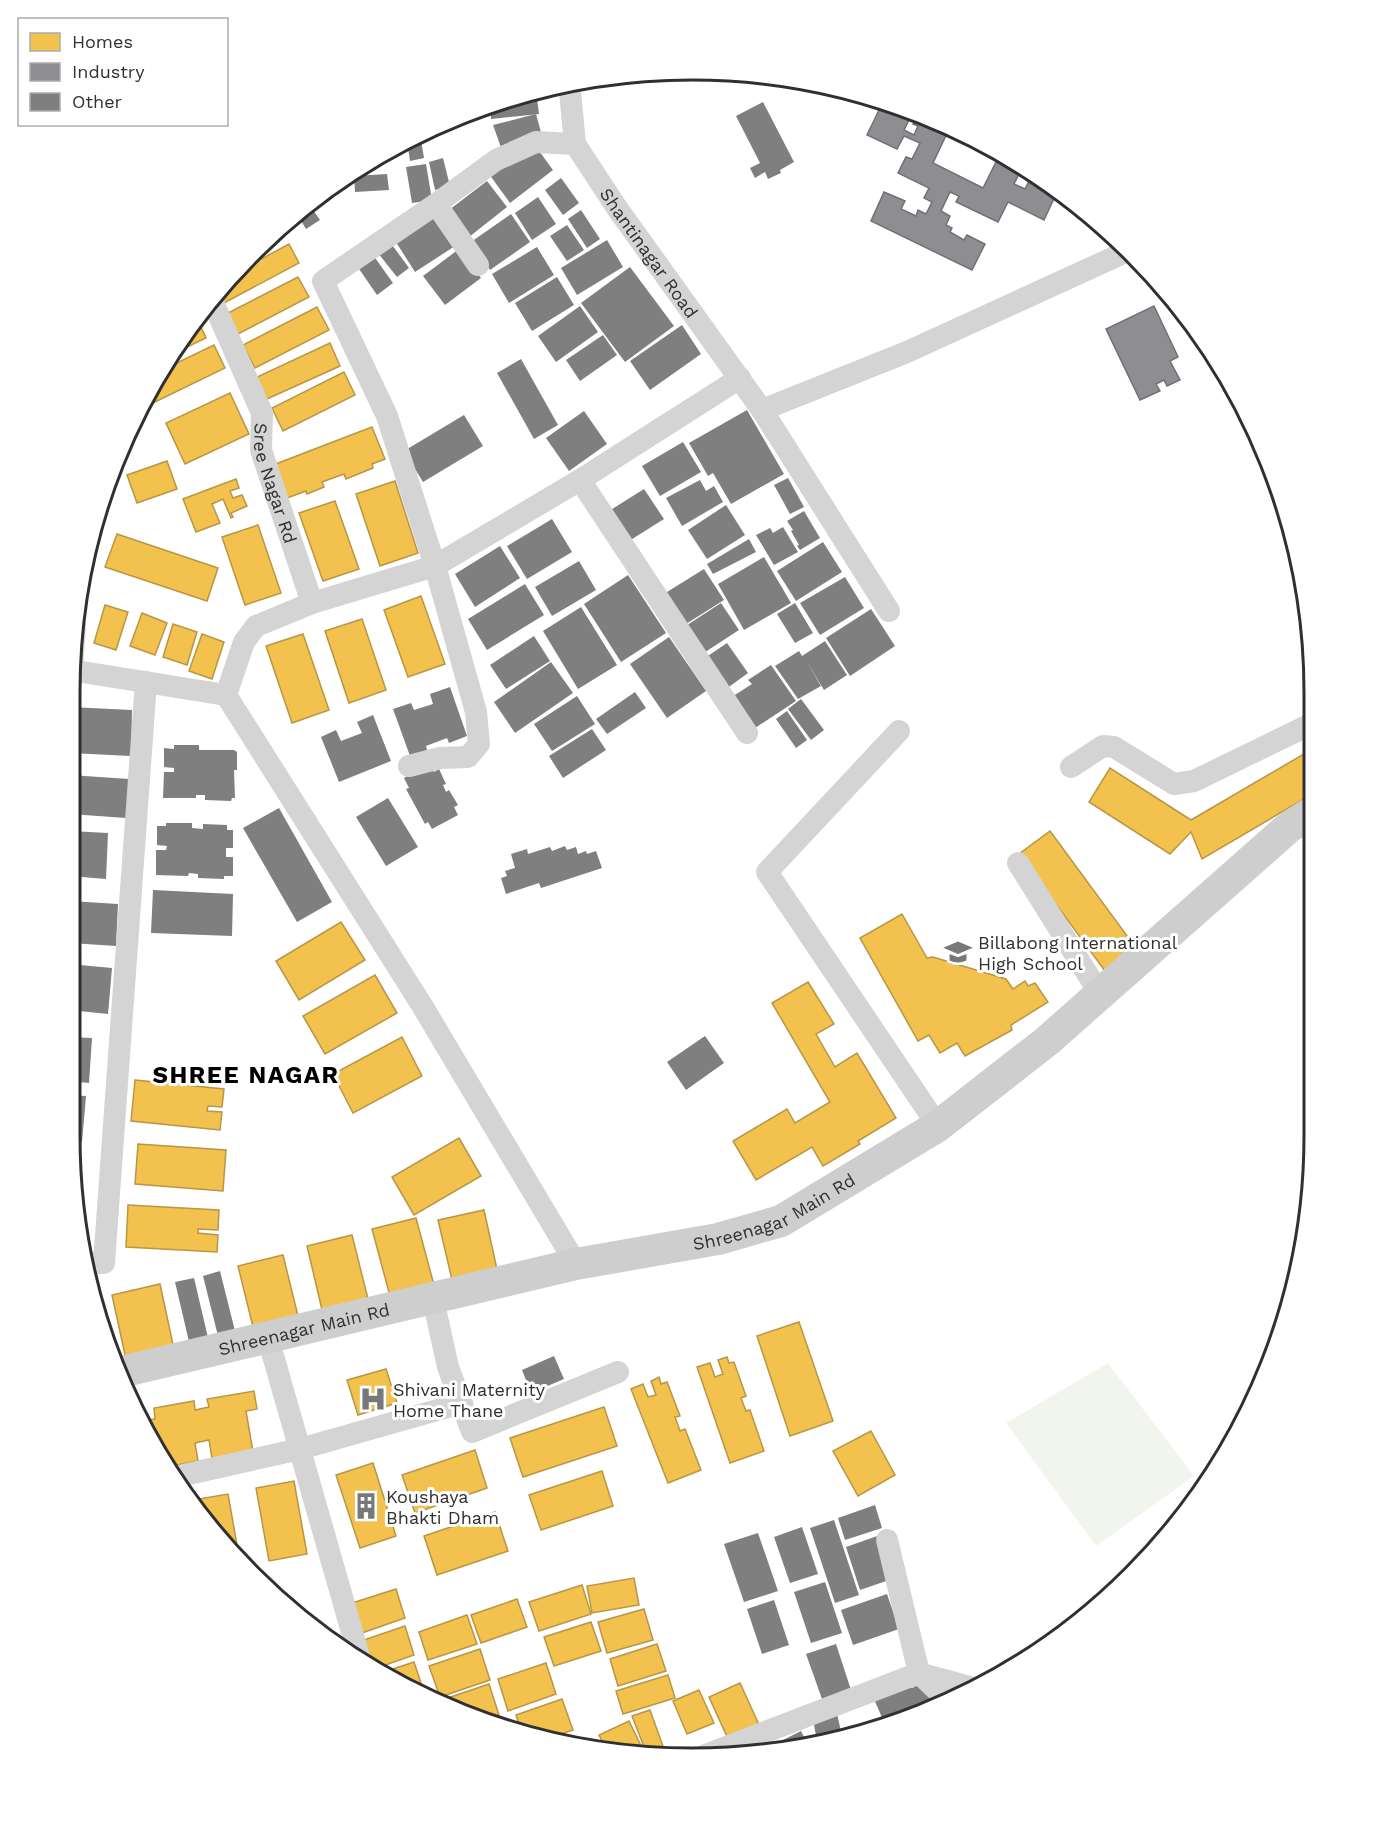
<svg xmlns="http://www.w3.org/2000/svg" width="1383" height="1828" viewBox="0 0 1383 1828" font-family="'Work Sans',sans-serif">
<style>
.green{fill:#f2f5ed}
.homes{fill:#f2c14e;stroke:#b89645;stroke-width:1.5}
.industry{fill:#8d8d92;stroke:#717175;stroke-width:1.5}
.building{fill:#7f7f7f}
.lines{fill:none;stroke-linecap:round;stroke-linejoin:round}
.street{stroke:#d4d4d4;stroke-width:22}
.secondary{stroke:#cecece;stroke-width:32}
.labels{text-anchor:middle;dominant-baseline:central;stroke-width:6;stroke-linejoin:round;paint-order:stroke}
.street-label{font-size:18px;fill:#303030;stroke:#fff}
.poi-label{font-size:18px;fill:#303030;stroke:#fff;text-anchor:start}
.district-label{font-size:24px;font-weight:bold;letter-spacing:1.5px;fill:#000;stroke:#fff}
.rim{fill:none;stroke:#303030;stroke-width:3}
</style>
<rect width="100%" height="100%" fill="#fff"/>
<path class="green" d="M1108,1363l86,113 -98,70 -90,-123z"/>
<g class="homes">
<path d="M279,229l4,8 -34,17 3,-3z"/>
<path d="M289,244l10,19 -75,40 -7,-13 13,-14z"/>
<path d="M298,277l11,20 -71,37 -10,-21z"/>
<path d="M317,307l12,23 -74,38 -12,-23z"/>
<path d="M197,318l9,20 -35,17 23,-36z"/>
<path d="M330,343l10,23 -73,33 -10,-22z"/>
<path d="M214,345l11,23 -74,36 -4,-10 15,-24z"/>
<path d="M344,372l11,23 -72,36 -11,-23z"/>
<path d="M230,393l19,41 -64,30 -19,-41z"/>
<path d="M372,427l13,32 -13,5 1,4 -27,11 -2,-5 -22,8 2,5 -17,7 -1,-3 -19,7 -14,-33z"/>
<path d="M167,461l10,28 -40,14 -10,-28z"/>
<path d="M236,479l3,9 -9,3 3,7 9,-3 5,11 -16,7 2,4 -2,1 -8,-19 -11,5 8,19 -24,9 -13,-33z"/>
<path d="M395,481l23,72 -38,13 -24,-72z"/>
<path d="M335,501l24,68 -36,12 -24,-68z"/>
<path d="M258,525l23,68 -36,12 -23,-68z"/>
<path d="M117,534l101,34 -11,33 -102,-34z"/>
<path d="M421,596l24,68 -37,13 -24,-67z"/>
<path d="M105,605l23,7 -12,38 -22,-7z"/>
<path d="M142,613l25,10 -12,32 -25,-9z"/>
<path d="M362,619l24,71 -37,13 -24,-72z"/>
<path d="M173,624l24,8 -10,33 -24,-8z"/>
<path d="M202,634l22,8 -12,37 -23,-8z"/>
<path d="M303,634l26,76 -37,13 -26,-77z"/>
<path d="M1309,751v45l-107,63 -11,-27 -21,22 -81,-52 21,-34 81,52z"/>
<path d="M1050,831l86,117 -31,23 -86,-117z"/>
<path d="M902,914l25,44 6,-1 73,22 7,10 12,-8 3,5 7,-3 13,19 -37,23 1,5 -47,26 -8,-13 -17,10 -11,-18 -11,6 -58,-103z"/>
<path d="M341,922l24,38 -66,40 -23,-39z"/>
<path d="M375,975l22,38 -72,41 -22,-38z"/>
<path d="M808,982l26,42 -18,10 19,33 22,-14 39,65 -38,23 2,3 -37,22 -11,-19 -56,33 -23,-39 54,-32 8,14 35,-21 -58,-99z"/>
<path d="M402,1037l20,39 -69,37 -20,-39z"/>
<path d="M135,1080l89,9 -2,18 -14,-1 -1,5 15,1 -2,18 -89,-9z"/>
<path d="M459,1138l22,38 -67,39 -22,-38z"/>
<path d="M138,1144l88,6 -3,41 -88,-7z"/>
<path d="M128,1205l91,5 -1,20 -20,-1v4l20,2 -1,17 -91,-5z"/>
<path d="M484,1210l14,64 -45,10 -15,-64z"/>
<path d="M416,1218l18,67 -44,11 -18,-67z"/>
<path d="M352,1235l17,68 -46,11 -16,-68z"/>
<path d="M283,1255l17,69 -45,11 -17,-69z"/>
<path d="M160,1284l15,70 -48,10 -15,-69z"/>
<path d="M799,1322l34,99 -43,15 -33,-100z"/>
<path d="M727,1357l2,6 5,-1 12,34 -5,2 5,13 4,-1 14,41 -34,12 -33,-96 13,-4 5,14 8,-3 -5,-14z"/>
<path d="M386,1369l11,34 -39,12 -11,-35z"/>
<path d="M659,1377l2,7 6,-2 13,34 -5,1 5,14 5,-2 16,41 -33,13 -37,-94 12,-5 5,13 8,-2 -5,-14z"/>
<path d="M254,1391l3,18 -11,2 7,41 -41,7 -3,-19 -14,3 3,18 -31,6 -14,-19 -16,-37 8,-1 2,10 8,-1 -1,-11 40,-7 1,9 14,-3 -2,-8z"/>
<path d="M604,1407l13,39 -94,31 -13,-39z"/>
<path d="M871,1431l24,44 -37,21 -25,-45z"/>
<path d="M475,1450l12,38 -72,25 -13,-38z"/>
<path d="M373,1463l23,73 -36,12 -24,-73z"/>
<path d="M602,1471l11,35 -72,24 -12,-35z"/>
<path d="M294,1481l13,73 -38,7 -13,-73z"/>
<path d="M228,1494l12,68 -47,-62z"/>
<path d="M495,1512l13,39 -71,24 -13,-39z"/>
<path d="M634,1578l5,27 -47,8 -5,-27z"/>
<path d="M582,1585l9,29 -52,17 -10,-29z"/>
<path d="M396,1589l9,29 -46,16 -10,-30z"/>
<path d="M517,1599l10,28 -46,16 -10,-28z"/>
<path d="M644,1609l9,31 -46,13 -9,-31z"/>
<path d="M467,1615l10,29 -49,16 -9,-28z"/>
<path d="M591,1622l10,29 -47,15 -10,-29z"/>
<path d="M405,1626l9,29 -40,14 -9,-6 -7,-21z"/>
<path d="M657,1644l9,27 -48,15 -8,-27z"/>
<path d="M480,1649l10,31 -50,17 -11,-31z"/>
<path d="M414,1662l12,36 -10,-3 -35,-22z"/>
<path d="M546,1663l10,31 -48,17 -10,-32z"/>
<path d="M668,1675l7,23 -52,16 -7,-23z"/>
<path d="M740,1683l20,44 -31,14 -20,-44z"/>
<path d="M489,1684l10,31 -12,4 -43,-15 -2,-4z"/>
<path d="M699,1690l15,33 -27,11 -14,-33z"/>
<path d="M562,1699l11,31 -27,9 -25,-9 -5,-15z"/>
<path d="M650,1710l14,39 -9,4 -9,-1 -14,-36z"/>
<path d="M629,1721l15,31 -38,-3 -7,-14z"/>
<path d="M875,1724l1,5 -26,5 -1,-4z"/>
<path d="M565,1738l5,9 -14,-5z"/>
</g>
<g class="industry">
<path d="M881,106l28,14 -5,10 10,5 4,-9 -5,-2 5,-10 10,5 1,-3 21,11 -17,36 50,25 17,-34 23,12 -9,18 11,5 5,-10 27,13 -13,28 -36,-18 -10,20 -42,-20 3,-6 -9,-4 -9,19 9,5 -4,9 6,3 -2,4 14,8 3,-5 18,9 -13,26 -101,-49 13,-29 21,9 -4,8 15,7 2,-6 8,4 6,-12 -8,-4 5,-10 -31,-15 8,-16 6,2 8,-16 -16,-7 -7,13 -30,-14z"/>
<path d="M1154,306l24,51 -8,4 10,19 -13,6 -3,-6 -8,4 4,7 -20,9 -34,-71z"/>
</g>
<g class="building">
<path d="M536,91l3,23 -48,5 -1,-14z"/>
<path d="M763,102l31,60 -14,8 1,3 -13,6 -3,-7 -10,6 -5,-10 10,-5 -24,-47z"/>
<path d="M536,114l6,22 -39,17 -10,-28z"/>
<path d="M420,134l4,24 -14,3 -3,-20z"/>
<path d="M534,144l19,26 -43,33 -21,-29z"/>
<path d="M443,158l7,28 -15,4 -6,-28z"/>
<path d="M374,159l1,7 -19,2z"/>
<path d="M426,164l6,36 -20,3 -6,-36z"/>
<path d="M387,174l2,16 -34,2 -1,-16z"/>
<path d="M561,178l18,25 -16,12 -18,-25z"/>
<path d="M487,181l20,26 -38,30 -20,-27z"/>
<path d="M538,197l18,27 -24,16 -17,-27z"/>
<path d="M309,204l11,16 -14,9 -9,-15z"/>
<path d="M581,210l19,29 -13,9 -19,-29z"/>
<path d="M435,214l20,32 -40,26 -21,-33z"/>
<path d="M511,214l19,28 -40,28 -19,-28z"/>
<path d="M567,225l17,25 -17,11 -17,-25z"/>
<path d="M387,238l22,30 -12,9 -23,-29z"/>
<path d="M607,240l16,27 -46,28 -16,-27z"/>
<path d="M537,247l17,28 -45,28 -17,-29z"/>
<path d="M459,249l22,29 -36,27 -22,-29z"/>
<path d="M373,255l20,28 -16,12 -20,-29z"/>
<path d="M630,267l44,59 -49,36 -44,-59z"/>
<path d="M557,277l17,28 -42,26 -17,-28z"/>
<path d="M580,306l18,26 -42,30 -18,-26z"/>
<path d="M682,325l19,29 -51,36 -20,-29z"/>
<path d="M603,335l14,20 -37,26 -14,-21z"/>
<path d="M521,359l37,66 -24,14 -37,-66z"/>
<path d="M747,410l37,64 -53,30 -18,-31 -5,3 -19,-33z"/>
<path d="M584,411l23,33 -38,27 -23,-33z"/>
<path d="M464,415l19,31 -60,36 -19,-31z"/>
<path d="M683,442l18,30 -41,24 -18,-30z"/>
<path d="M788,478l16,29 -14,7 -16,-29z"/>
<path d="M700,480l6,11 8,-5 9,16 -41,24 -16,-28z"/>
<path d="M644,489l20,30 -43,27 -20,-30z"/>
<path d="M726,505l19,30 -38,24 -19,-29z"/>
<path d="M804,511l16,27 -20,12 -3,-4 2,-1 -8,-14 2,-1 -6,-9z"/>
<path d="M552,519l20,33 -45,27 -20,-33z"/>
<path d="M783,527l15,25 -24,13 -18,-30 14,-7 3,5z"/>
<path d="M749,539l7,13 -43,22 -6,-10z"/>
<path d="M823,542l19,30 -46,29 -19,-30z"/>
<path d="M500,546l20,32 -45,29 -20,-33z"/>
<path d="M764,557l27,46 -47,27 -26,-46z"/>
<path d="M579,561l17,29 -44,26 -17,-29z"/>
<path d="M704,569l20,31 -46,29 -19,-32z"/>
<path d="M628,575l38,58 -45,29 -37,-58z"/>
<path d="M845,577l19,31 -44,27 -20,-32z"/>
<path d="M525,584l19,31 -57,35 -19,-31z"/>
<path d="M721,603l18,27 -40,26 -18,-27z"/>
<path d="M795,603l18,30 -18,10 -18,-29z"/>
<path d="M581,607l36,58 -39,24 -35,-58z"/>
<path d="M871,609l24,37 -45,30 -24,-38z"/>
<path d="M534,636l16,25 -44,28 -16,-24z"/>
<path d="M669,637l37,54 -39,27 -37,-54z"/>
<path d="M825,641l22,34 -23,15 -17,-28 14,24 -23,13 -23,-33 24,-15 3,5z"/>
<path d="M727,643l21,30 -22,16 -21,-31z"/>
<path d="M551,662l22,31 -58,40 -21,-31z"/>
<path d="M771,665l25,36 -47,31 -22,-32 25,-16 -4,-4z"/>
<path d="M450,687l17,49 -18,7 -2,-5 -21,8 1,4 -17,6 -17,-47 18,-6 3,7 19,-6 -3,-10z"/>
<path d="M635,692l11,16 -39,26 -11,-15z"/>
<path d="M577,696l18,28 -43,27 -18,-27z"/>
<path d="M801,699l23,31 -13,10 -23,-31z"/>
<path d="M70,707l62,3 -1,46 -61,-3z"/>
<path d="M787,711l20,29 -11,8 -20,-29z"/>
<path d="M373,715l18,46 -52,21 -18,-45 15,-7 5,11 21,-8 -5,-11z"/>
<path d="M592,729l14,21 -43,28 -14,-22z"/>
<path d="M174,745h25v5h35l3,2v18h-3l1,28h-3l-1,3 -26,-1v-5h-9v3h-33l1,-26h10v-4l-10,-1v-19l10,1z"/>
<path d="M430,764l4,8 5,-3 7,15 -3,1 3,7 3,-2 9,15 -4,2 4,8 -26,14 -4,-7 -3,2 -19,-35 3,-1 -5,-10z"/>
<path d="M70,775l59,4 -3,39 -56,-4z"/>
<path d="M388,798l30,49 -32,19 -30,-49z"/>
<path d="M279,808l53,94 -35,20 -54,-94z"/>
<path d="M166,823h26v5l11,1v-5l24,1v5h6v18h-7v9h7v19h-9v3l-26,-1v-4l-9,-1 -1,3 -32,-1v-25h10l1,-4 -10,-1v-19h9z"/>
<path d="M70,831l38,2 -2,46 -36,-3z"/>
<path d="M565,846l2,4 9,-3 2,7 8,-3 1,3 9,-3 6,17 -61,20 -2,-5 -33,11 -5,-16 6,-2 -2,-5 10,-3 -4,-14 16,-5 1,5 22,-7 2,4z"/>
<path d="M153,890l80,4 -1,42 -81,-3z"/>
<path d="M70,901l48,3 -2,42 -46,-3z"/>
<path d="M69,964l43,4 -4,46 -39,-4z"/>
<path d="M705,1036l19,27 -38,27 -19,-28z"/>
<path d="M69,1037l23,1 -3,45 -20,-2z"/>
<path d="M69,1095l17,1 -4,46 -12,-1z"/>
<path d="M72,1158l10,1 -3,43h-1z"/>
<path d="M220,1271l15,60 -17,5 -15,-60z"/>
<path d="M194,1278l15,64 -19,4 -15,-64z"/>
<path d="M554,1356l10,23 -33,14 -9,-23z"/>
<path d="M875,1505l7,23 -37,12 -7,-22z"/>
<path d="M834,1520l25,75 -24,8 -25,-75z"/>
<path d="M802,1527l16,47 -28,9 -16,-46z"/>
<path d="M758,1533l20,58 -34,11 -20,-58z"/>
<path d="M880,1535l15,43 -35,12 -14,-43z"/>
<path d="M825,1582l17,51 -31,10 -17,-51z"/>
<path d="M887,1594l12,35 -46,16 -12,-35z"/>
<path d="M774,1600l15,45 -27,9 -15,-45z"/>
<path d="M836,1644l15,46 -29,9 -16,-45z"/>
<path d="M922,1683l15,20 -51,24 -12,-28 34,-15 4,4z"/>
<path d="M836,1709l6,27 -25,5 -5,-27z"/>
<path d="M801,1731l6,12 -23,4 -3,-6z"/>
</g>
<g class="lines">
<g class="street">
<path id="s1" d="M569,81l6,63 42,64 145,202 127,201"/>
<path d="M436,204l42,61"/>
<path id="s2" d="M211,298l51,115 -1,37 51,153"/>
<path d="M762,410l145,-58 223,-102"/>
<path d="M580,480l167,253"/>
<path d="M70,670l156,25 197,312 153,257"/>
<path d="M72,670l3,-46"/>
<path d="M226,695l18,-53 12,-16 56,-23 123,-37 145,-86 160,-102"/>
<path d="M899,731l-132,141 171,254"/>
<path d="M409,766l31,-8 28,-1 11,-13 -3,-32 -41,-146 -48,-150 -64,-135 113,-77 60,-44 40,-18 39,2"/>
<path d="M1071,767l32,-21 11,1 60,37 20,-3 115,-56"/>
<path d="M1018,863l82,131"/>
<path d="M86,1263h18l42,-581"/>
<path d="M433,1299l15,68 24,65 146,-60"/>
<path d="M268,1338l92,322"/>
<path d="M175,1477l125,-28 162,-46"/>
<path d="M887,1540l32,133 27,26"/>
<path d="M703,1756l216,-83 51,14"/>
</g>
<path class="secondary" id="s3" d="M121,1372l455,-108 142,-25 63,-18 157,-95 109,-85 241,-213 21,-14"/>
</g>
<defs>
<symbol id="school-bare" viewBox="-9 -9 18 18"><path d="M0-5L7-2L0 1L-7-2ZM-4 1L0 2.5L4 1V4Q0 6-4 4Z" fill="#787878" stroke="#fff" stroke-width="2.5" paint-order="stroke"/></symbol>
<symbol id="hospital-bare" viewBox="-9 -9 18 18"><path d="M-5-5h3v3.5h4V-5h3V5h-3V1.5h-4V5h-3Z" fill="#787878" stroke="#fff" stroke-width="2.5" paint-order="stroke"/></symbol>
<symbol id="building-bare" viewBox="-9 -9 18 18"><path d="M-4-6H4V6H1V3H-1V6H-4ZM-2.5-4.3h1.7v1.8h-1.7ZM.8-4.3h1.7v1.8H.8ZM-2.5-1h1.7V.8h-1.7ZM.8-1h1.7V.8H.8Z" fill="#787878" stroke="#fff" stroke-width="2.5" paint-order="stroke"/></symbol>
</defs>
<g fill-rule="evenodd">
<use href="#school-bare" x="939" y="933" width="38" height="38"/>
<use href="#hospital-bare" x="354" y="1380" width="38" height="38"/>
<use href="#building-bare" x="347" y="1487" width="38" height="38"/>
</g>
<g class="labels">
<g class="street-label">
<text stroke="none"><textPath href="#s1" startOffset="195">Shantinagar Road</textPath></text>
<text stroke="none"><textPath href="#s2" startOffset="198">Sree Nagar Rd</textPath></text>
<text stroke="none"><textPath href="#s3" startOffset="674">Shreenagar Main Rd</textPath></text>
<text stroke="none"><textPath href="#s3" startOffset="188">Shreenagar Main Rd</textPath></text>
</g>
<g class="poi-label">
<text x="978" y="942">Billabong International<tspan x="978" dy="21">High School</tspan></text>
<text x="393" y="1389">Shivani Maternity<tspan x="393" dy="21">Home Thane</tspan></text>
<text x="386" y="1496">Koushaya<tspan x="386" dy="21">Bhakti Dham</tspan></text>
</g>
<g class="district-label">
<text x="246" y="1075">SHREE NAGAR</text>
</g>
</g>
<path d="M0 0H1383V1828H0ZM692 80H692A612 612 0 0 1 1304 692V1136A612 612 0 0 1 692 1748H692A612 612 0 0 1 80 1136V692A612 612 0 0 1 692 80Z" fill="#fff" fill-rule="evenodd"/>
<path class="rim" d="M692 80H692A612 612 0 0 1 1304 692V1136A612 612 0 0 1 692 1748H692A612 612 0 0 1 80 1136V692A612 612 0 0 1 692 80Z"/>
<rect x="18" y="18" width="210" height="108" fill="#ffffff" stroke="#acacac" stroke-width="1.5"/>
<rect x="30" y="33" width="30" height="18" fill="#f2c14e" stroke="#acacac" stroke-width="1.5"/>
<text x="72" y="48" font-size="18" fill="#303030">Homes</text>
<rect x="30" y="63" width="30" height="18" fill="#8d8d92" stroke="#acacac" stroke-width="1.5"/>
<text x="72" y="78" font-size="18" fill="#303030">Industry</text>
<rect x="30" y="93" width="30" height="18" fill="#7f7f7f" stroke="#acacac" stroke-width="1.5"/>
<text x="72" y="108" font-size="18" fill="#303030">Other</text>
</svg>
